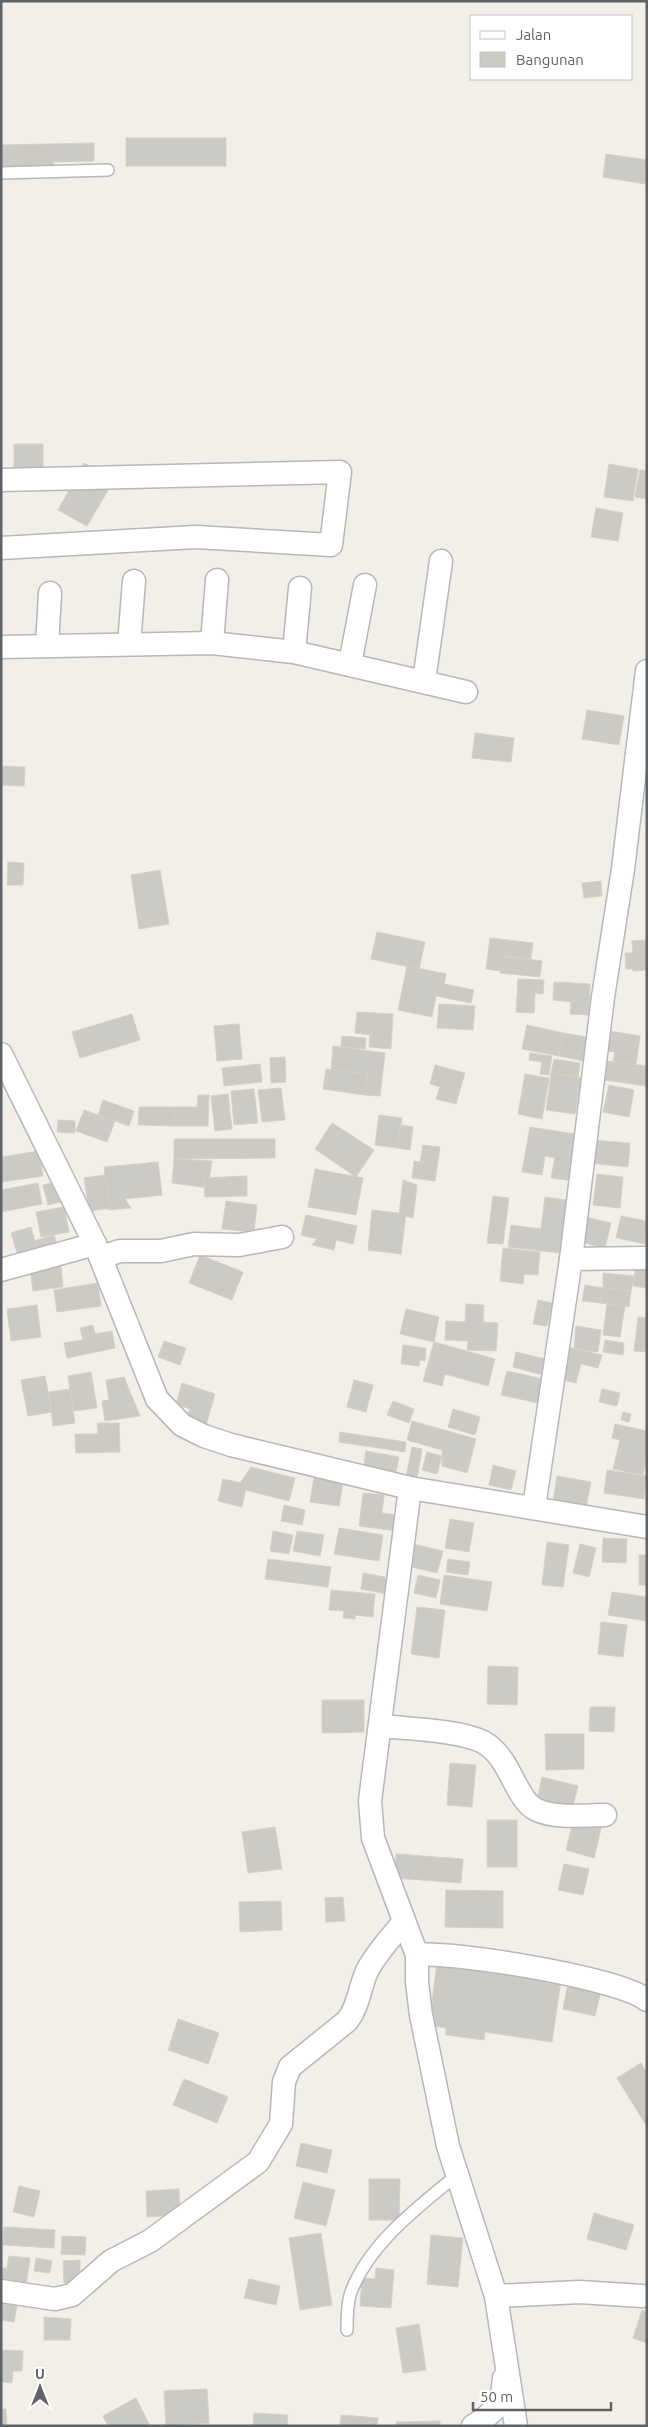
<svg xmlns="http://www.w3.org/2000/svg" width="648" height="2427" viewBox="0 0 648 2427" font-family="Ubuntu,sans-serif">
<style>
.building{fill:#cccac5;stroke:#d6d1c6}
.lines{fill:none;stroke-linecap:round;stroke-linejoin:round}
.lane-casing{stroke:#b5b8bc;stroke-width:14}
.street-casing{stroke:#b5b8bc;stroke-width:25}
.lane{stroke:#fff;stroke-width:11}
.street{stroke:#fff;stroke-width:22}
</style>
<rect width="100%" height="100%" fill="#f1efe8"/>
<g class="building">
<rect x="126" y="138" width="100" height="28"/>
<path d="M94,143v18l-41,1 1,7h-32v-3l-21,1v-22z"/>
<path d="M606,154l41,6 -2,24 -42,-7z"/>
<rect x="14" y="444" width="29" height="25"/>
<path d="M84,463l30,17 -27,46 -29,-16z"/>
<path d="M609,464l29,5 -5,32 -29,-4z"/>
<path d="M640,470l7,1v28l-12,-2z"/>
<path d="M596,508l27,5 -5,28 -27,-4z"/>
<path d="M587,710l37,6 -5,29 -37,-6z"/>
<path d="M475,733l39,5 -3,24 -39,-4z"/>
<path d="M1,766l24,1 -1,19 -23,-1z"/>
<path d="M8,862l16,1 -1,22h-16z"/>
<path d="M160,870l9,54 -30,5 -8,-54z"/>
<path d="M601,881l1,15 -18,2 -2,-15z"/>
<path d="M377,932l48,10 -6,27 -48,-10z"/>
<path d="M490,938l43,5 -2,16 -28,-3 -2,15 -15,-2z"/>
<path d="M647,940v30l-14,1v-2h-7l-1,-16h8l-1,-12z"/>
<path d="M503,956l39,5 -2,16 -40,-4z"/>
<path d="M407,966l39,8 -2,10 30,6 -3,13 -35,-7 -4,21 -34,-7z"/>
<path d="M518,979l26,1 -1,14 -8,-1 -1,20 -18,-1z"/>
<path d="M554,982l36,2 -1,31 -19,-1 1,-12 -18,-2z"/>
<path d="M439,1004l36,2 -2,24 -36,-2z"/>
<path d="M357,1012l36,2 -2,35 -22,-2 1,-12 -15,-2z"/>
<path d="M132,1014l8,26 -60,18 -8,-26z"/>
<path d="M239,1024l3,35 -25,2 -3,-35z"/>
<path d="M527,1025l37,8 -5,23 -37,-7z"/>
<path d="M610,1031l30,5 -4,29 -23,-3 2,-10 -8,-1z"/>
<path d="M564,1033l28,5 -4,24 -29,-6z"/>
<path d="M342,1036l24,2 -1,11 -24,-2z"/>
<path d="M333,1046l52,7 -5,43 -15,-1 3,-21 -37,-4z"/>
<path d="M530,1053l22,3 -3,19 -9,-1 2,-12 -13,-2z"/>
<path d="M285,1057l1,25 -15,1 -1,-25z"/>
<path d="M554,1059l26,4 -2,14 -27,-4z"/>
<path d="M606,1061l41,5v20l-43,-6z"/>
<path d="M260,1064l2,18 -38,4 -2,-18z"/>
<path d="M435,1065l30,8 -9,31 -20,-5 4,-12 -10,-3z"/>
<path d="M326,1069l42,5 -3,21 -42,-6z"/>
<path d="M551,1073l30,5 -6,36 -29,-4z"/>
<path d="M525,1074l24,4 -7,41 -24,-5z"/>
<path d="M609,1085l25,5 -5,27 -26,-5z"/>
<path d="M281,1088l4,32 -23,2 -4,-32z"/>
<path d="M254,1089l4,34 -24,2 -3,-34z"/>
<path d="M228,1094l4,35 -17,2 -4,-35z"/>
<path d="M198,1095h11l-1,31h-34l1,-19h22z"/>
<path d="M103,1100l31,11 -5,15 -31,-11z"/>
<path d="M139,1107h36l-1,19 -36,-1z"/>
<path d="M84,1110l31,11 -8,21 -31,-11z"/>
<path d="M379,1115l23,3 -5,30 -22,-3z"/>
<path d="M58,1120l17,1v12l-18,-1z"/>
<path d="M332,1123l42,27 -18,27 -41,-28z"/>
<path d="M401,1125l12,2 -3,23 -13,-2z"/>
<path d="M530,1127l51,8 -8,46 -22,-3 4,-20 -10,-2 -3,19 -20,-3z"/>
<path d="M174,1139h101v19l-101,1z"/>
<path d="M592,1140l38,3 -2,24 -39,-4z"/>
<path d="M423,1145l17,2 -5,34 -23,-3 2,-17 6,1z"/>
<path d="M39,1151l4,25 -42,6v-25z"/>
<path d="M174,1159l38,2 -4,27 -36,-5z"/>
<path d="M158,1162l4,33 -37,4 6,9 -23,2 -4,-43z"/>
<path d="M315,1169l48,9 -7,37 -48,-8z"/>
<path d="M597,1174l26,3 -3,31 -27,-3z"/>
<path d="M105,1175l6,33 -22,3 -5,-33z"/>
<path d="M247,1176v20l-42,1 -1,-19z"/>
<path d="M403,1180l14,5 -4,33 -14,-3z"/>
<path d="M55,1182l5,20 -12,3 -5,-20z"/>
<path d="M38,1183l4,21 -41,8v-22z"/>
<path d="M493,1196l16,2 -6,46 -16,-1z"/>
<path d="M545,1197l21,3 -6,53 -52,-6 3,-22 30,4z"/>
<path d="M226,1201l31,4 -3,27 -32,-3z"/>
<path d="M64,1207l5,25 -28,5 -5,-25z"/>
<path d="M372,1210l34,4 -5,40 -33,-4z"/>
<path d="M306,1215l51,11 -4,18 -17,-4 -2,10 -22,-5 5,-6 -16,-4z"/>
<path d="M581,1216l30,7 -6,25 -29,-7z"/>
<path d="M621,1216l26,5 -2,23 -29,-6z"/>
<path d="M31,1227l7,26 -19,6 -8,-26z"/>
<path d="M54,1235l4,12 -20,6 -4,-12z"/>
<path d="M503,1248l37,4 -2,23 -14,-1 -1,10 -23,-3z"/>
<path d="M200,1255l43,17 -11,28 -43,-17z"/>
<path d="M636,1263l11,1v24l-14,-2z"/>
<path d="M61,1266l2,21 -30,4 -3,-22z"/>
<path d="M603,1273l31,3 -3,15 -28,-3z"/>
<path d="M98,1283l3,23 -44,6 -3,-22z"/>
<path d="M585,1285l18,3 -3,15 -18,-2z"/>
<path d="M603,1288l28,3 -2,16 -29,-4z"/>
<path d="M538,1300l14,3 -5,23 -14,-2z"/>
<path d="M466,1304l18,1 -1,17 15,1 -2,28 -29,-1 1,-9 -23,-1 1,-19 19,1z"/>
<path d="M607,1304l18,2 -5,31 -17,-2z"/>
<path d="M37,1305l4,32 -30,4 -4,-32z"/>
<path d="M406,1309l33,8 -5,25 -34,-8z"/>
<path d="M638,1317l9,1v34l-13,-1z"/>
<path d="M93,1325l2,9 17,-3 3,17 -48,10 -3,-15 19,-3 -3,-12z"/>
<path d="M576,1326l25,4 -3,22 -24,-3z"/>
<path d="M605,1340l19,3 -1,12 -20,-3z"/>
<path d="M164,1341l22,7 -6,17 -22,-8z"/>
<path d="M434,1342l61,17 -7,27 -43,-12 -3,12 -19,-5z"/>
<path d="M403,1345l23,3 -1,13 -5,-1 -1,6 -18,-2z"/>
<path d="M563,1346l39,9 -4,13 -17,-4 -5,19 -21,-5z"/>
<path d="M516,1352l29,7 -3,16 -29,-8z"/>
<path d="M507,1371l36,8 -5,24 -37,-8z"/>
<path d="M91,1372l6,36 -24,3 -5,-35z"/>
<path d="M45,1376l7,36 -24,4 -7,-36z"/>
<path d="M124,1377l16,39 -35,5 -3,-20 7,-1 -3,-20z"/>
<path d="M354,1380l19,5 -7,27 -19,-5z"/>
<path d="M182,1383l33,11 -9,31 -20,-6 4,-10 -14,-5z"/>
<path d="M70,1389l5,34 -22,3 -4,-34z"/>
<path d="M602,1389l18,4 -3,13 -18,-4z"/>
<path d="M393,1401l21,8 -5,14 -22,-8z"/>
<path d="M453,1409l27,8 -5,18 -27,-8z"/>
<path d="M623,1412l8,2 -2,8 -8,-2z"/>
<path d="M412,1421l64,18 -9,34 -25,-7v-16l-35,-10z"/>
<path d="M97,1423h22l1,29 -44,1 -1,-19h23z"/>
<path d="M615,1424l32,7v25l-4,19 -30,-6 7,-29 -8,-2z"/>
<path d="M340,1432l66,10 -1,10 -66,-10z"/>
<path d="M412,1447l10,2 -5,30 -11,-2z"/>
<path d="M366,1451l33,6 -3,15 -32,-7z"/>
<path d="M427,1452l15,4 -5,18 -15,-4z"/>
<path d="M493,1465l23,6 -5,19 -22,-5z"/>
<path d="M251,1467l44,11 -6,23 -52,-13z"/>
<path d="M607,1470l40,6 -3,23 -40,-6z"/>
<path d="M557,1476l34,6 -5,25 -33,-6z"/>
<path d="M314,1477l29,5 -4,24 -29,-4z"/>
<path d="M223,1479l24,5 -5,23 -24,-6z"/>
<path d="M363,1493l21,2 -2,18 17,2 -2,16 -38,-5z"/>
<path d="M284,1505l21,5 -3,15 -21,-4z"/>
<path d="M450,1519l24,4 -5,29 -24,-4z"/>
<path d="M339,1528l44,7 -4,26 -45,-7z"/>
<path d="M273,1531l20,4 -4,19 -19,-3z"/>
<path d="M297,1531l27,4 -4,21 -27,-5z"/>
<path d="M603,1538l24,1 -1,24 -24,-1z"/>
<path d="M547,1542l22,3 -6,42 -21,-2z"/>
<path d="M413,1544l30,7 -6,22 -29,-7z"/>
<path d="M580,1544l16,4 -7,29 -16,-4z"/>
<rect x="639" y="1555" width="8" height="30"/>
<path d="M268,1559l63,8 -3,20 -63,-8z"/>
<path d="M448,1559l22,3 -2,13 -22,-3z"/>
<path d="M363,1573l27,5 -3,16 -26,-5z"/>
<path d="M418,1575l22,5 -4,18 -22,-5z"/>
<path d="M444,1575l48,7 -5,29 -47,-7z"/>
<path d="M331,1590l44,4 -2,23 -18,-2v4l-12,-1 1,-7 -15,-1z"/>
<path d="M612,1592l35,5v24l-39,-6z"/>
<path d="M417,1607l28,3 -6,48 -28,-4z"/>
<path d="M601,1622l26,3 -4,32 -25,-3z"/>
<path d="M488,1666l30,1 -1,38 -30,-1z"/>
<path d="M322,1700h42v32l-42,1z"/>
<path d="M590,1707h25l-1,25 -25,-1z"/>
<path d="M545,1734h39v35l-38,1z"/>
<path d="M450,1763l26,2 -4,42 -25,-2z"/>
<path d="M542,1777l36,9 -6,23 -35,-9z"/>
<path d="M574,1818l29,2 -9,38 -28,-8z"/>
<rect x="487" y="1820" width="30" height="47"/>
<path d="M275,1827l7,42 -34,4 -6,-41z"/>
<path d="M396,1854l67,5 -2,24 -66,-5z"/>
<path d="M564,1864l25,5 -6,26 -25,-5z"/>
<path d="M446,1890l57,1v37l-58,-1z"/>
<path d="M343,1897l2,24 -19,1 -1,-24z"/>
<path d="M281,1901l1,29 -42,2 -1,-30z"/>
<path d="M437,1963l124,17 -9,62 -67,-10 -1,8 -38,-5v-7l-17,-3z"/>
<path d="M568,1983l33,8 -6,25 -32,-7z"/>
<path d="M178,2019l41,14 -11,31 -40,-14z"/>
<path d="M641,2063l6,10 -1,52 -29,-47z"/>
<path d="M184,2079l44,18 -11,26 -44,-18z"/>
<path d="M301,2143l31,7 -5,23 -31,-7z"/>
<path d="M369,2179h31l-1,41h-30z"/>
<path d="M303,2182l32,8 -9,36 -32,-8z"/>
<path d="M19,2186l21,5 -6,26 -21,-5z"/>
<path d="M179,2189l1,26 -33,2 -1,-26z"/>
<path d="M594,2213l40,12 -8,25 -39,-11z"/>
<path d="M4,2227l51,3 -1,18 -51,-3z"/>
<path d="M321,2233l11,72 -32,5 -11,-72z"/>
<path d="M431,2235l32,3 -5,49 -31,-3z"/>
<path d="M62,2236l24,1 -1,18 -24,-1z"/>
<path d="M9,2256l21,2 -4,29 -25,-2v-17h6z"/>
<path d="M36,2258l16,3 -2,12 -16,-2z"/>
<path d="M80,2260v23h-16l-1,-22z"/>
<path d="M376,2268l18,2 -3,38 -31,-2 2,-28 13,1z"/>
<path d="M249,2279l31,7 -4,19 -32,-7z"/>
<path d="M1,2302l16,3 -3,17 -13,-2z"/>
<path d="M642,2310l5,2v31l-14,-5z"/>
<path d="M44,2317l27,2 -1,21h-26z"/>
<path d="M419,2324l7,46 -23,3 -7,-45z"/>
<path d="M1,2350l22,1 -1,20h-9l-1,12 -11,-1z"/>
<path d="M207,2389l2,34 -43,3 -2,-35z"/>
<path d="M136,2398l14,28h-42l-5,-10z"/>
<path d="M1,2409h5l1,17h-6z"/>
<path d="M254,2413l34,2 -1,11h-34z"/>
<path d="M341,2415l37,3 -1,8h-37z"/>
<path d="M440,2421v5h-44v-4z"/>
</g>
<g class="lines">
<defs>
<g id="lane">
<path d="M1,173l107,-3"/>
<path d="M347,2330c0,-11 0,-24 3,-35 17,-50 68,-88 107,-120"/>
</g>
<g id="street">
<path d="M1,480l339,-8 -9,73 -135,-8 -195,11"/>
<path d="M212,643l5,-63"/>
<path d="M129,644l5,-63"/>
<path d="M47,646l3,-53"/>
<path d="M1,647l211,-4 82,9 172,40"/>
<path d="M294,652l6,-64"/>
<path d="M350,664l15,-79"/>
<path d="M424,681l17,-120"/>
<path d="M1,1054l94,190 62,155 25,26 22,11 27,9 179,43 237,39"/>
<path d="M101,1257l19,-6h41l33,-7 45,1 43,-8"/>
<path d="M571,1259l76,-1"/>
<path d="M1,1270l94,-26"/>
<path d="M410,1488l-40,313 3,37 44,117v27l4,33 27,131 48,150 20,130"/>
<path d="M534,1507l37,-248 32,-262 20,-128 24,-198"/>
<path d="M381,1726c27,3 79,4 102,16 28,15 32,58 54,68 20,9 47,5 68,5"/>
<path d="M417,1955c36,-4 203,23 230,45"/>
<path d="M1,2291l54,8 17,-4 39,-34 39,-20 108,-79 23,-38 3,-42 6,-15 57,-46c12,-15 12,-32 20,-50 9,-18 25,-34 37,-50"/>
<path d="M496,2296l83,-4 63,4"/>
<path d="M473,2426l11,-7 17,-16 3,-25"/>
</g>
</defs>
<use href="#lane" class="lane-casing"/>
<use href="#street" class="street-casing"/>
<use href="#lane" class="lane"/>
<use href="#street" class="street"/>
</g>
<rect width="648" height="2427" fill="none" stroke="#5f6368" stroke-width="5"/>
<rect x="470" y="15" width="162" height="65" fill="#ffffff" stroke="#bfc1c3"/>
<rect x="480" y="31" width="25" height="8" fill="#ffffff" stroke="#bfc1c3"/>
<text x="516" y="40" font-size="15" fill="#5f6368">Jalan</text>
<rect x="480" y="52" width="25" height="15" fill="#cccac5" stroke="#bfc1c3"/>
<text x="516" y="65" font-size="15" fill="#5f6368">Bangunan</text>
<g transform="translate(40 2387)" stroke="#ffffff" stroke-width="4" paint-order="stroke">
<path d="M0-4L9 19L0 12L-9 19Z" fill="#5f6368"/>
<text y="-8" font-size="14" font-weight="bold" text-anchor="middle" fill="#5f6368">U</text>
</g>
<path d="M473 2402v8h138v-8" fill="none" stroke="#5f6368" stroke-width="2.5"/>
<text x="480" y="2402" font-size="15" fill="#5f6368" stroke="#ffffff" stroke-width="4" paint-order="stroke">50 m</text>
</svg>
